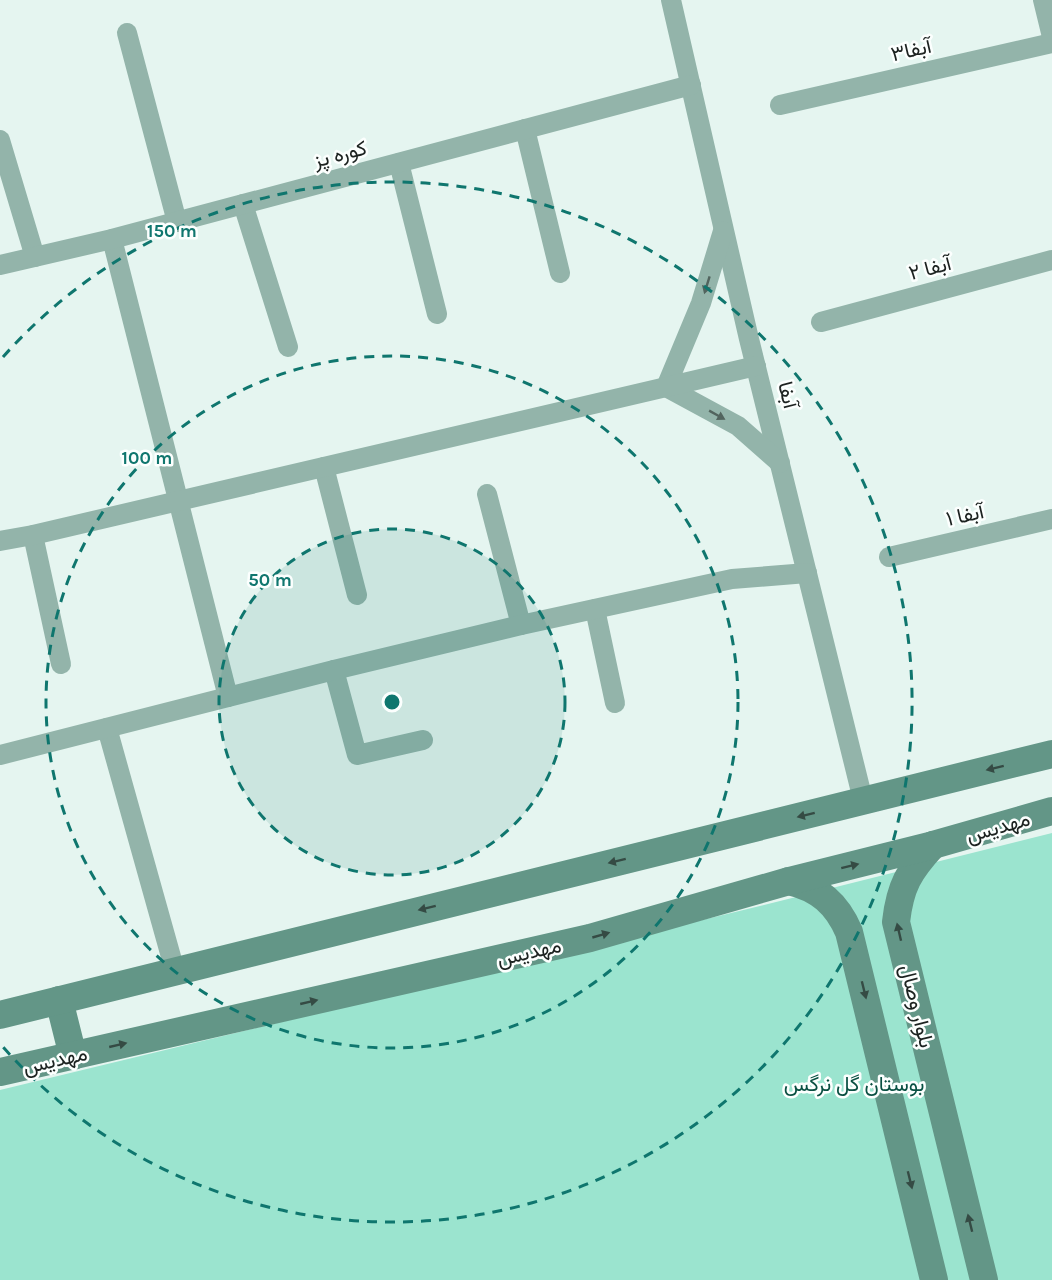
<svg xmlns="http://www.w3.org/2000/svg" width="1052" height="1280" viewBox="0 0 1052 1280" font-family="Karla,Vazirmatn,sans-serif">
<style>
.green{fill:#9be4cf}
.lines{fill:none;stroke-linecap:round;stroke-linejoin:round}
.street{stroke:#93b4aa;stroke-width:20}
.secondary{stroke:#639687;stroke-width:28}
.oneway{fill:#52645e}
.oneway2{fill:#354b44}
.ring{fill:none;stroke:#0f766e;stroke-width:3;stroke-dasharray:10 8}
.labels{text-anchor:middle;dominant-baseline:central;stroke-width:5;stroke-linejoin:round;paint-order:stroke}
.street-label{font-size:21px;fill:#1c2220;stroke:#fcfffe}
.park-label{font-size:21px;fill:#095042;stroke:#fcfffe}
.centre{fill:#0f766e;stroke:#fcfffe;stroke-width:3}
.ring-label{font-size:18px;text-anchor:middle;font-weight:bold;fill:#0f766e;stroke:#fcfffe;stroke-width:5;stroke-linejoin:round;paint-order:stroke}
</style>
<rect width="100%" height="100%" fill="#e5f5f0"/>
<path class="green" d="M1052,833v447h-1052v-190l764,-185z"/>
<g class="lines">
<g class="street">
<path d="M671,0l78,339 114,461"/>
<path d="M1043,0l9,37"/>
<path d="M127,33l50,189"/>
<path d="M780,105l272,-62"/>
<path d="M525,129l35,144"/>
<path d="M0,140l35,117"/>
<path d="M399,163l38,151"/>
<path d="M243,204l45,143"/>
<path d="M723,231l-22,72 -35,84 72,39 42,37"/>
<path d="M112,239l116,458"/>
<path d="M0,265l112,-26 579,-154"/>
<path d="M821,322l231,-62"/>
<path d="M324,467l33,128"/>
<path d="M487,494l34,131"/>
<path d="M33,535l28,129"/>
<path d="M0,541l33,-6 723,-169"/>
<path d="M889,557l163,-38"/>
<path d="M595,609l20,94"/>
<path d="M334,670l23,85 66,-15"/>
<path d="M107,728l68,243"/>
<path d="M0,755l334,-85 187,-45 211,-46 75,-6"/>
</g>
<g class="secondary">
<path d="M933,845c-24,26 -33,41 -37,77l88,358"/>
<path d="M789,881c30,7 48,23 60,51l85,348"/>
<path d="M59,1000l14,56"/>
<path d="M0,1015l1052,-261"/>
<path d="M0,1072l590,-134 199,-57 144,-36 119,-34"/>
</g>
</g>
<defs><path id="oneway-solid" d="M-6-.8H1V-3.2L6.5 0L1 3.2V.8H-6Z" transform="scale(1.5)"/></defs>
<g class="oneway">
<use href="#oneway-solid" transform="translate(707 285) rotate(107)"/>
<use href="#oneway-solid" transform="translate(717 415) rotate(29)"/>
</g>
<g class="oneway2">
<use href="#oneway-solid" transform="translate(995 768) rotate(166)"/>
<use href="#oneway-solid" transform="translate(806 815) rotate(166)"/>
<use href="#oneway-solid" transform="translate(617 861) rotate(166)"/>
<use href="#oneway-solid" transform="translate(850 866) rotate(-14)"/>
<use href="#oneway-solid" transform="translate(427 908) rotate(166)"/>
<use href="#oneway-solid" transform="translate(899 932) rotate(-103)"/>
<use href="#oneway-solid" transform="translate(601 935) rotate(-16)"/>
<use href="#oneway-solid" transform="translate(864 990) rotate(76)"/>
<use href="#oneway-solid" transform="translate(309 1002) rotate(-13)"/>
<use href="#oneway-solid" transform="translate(118 1045) rotate(-13)"/>
<use href="#oneway-solid" transform="translate(910 1180) rotate(76)"/>
<use href="#oneway-solid" transform="translate(970 1223) rotate(-104)"/>
</g>
<circle cx="392" cy="702" r="173" fill="#0f766e" fill-opacity=".12"/>
<g class="ring">
<circle cx="392" cy="702" r="173"/>
<circle cx="392" cy="702" r="346"/>
<path d="M3 357A520 520 0 1 1 3 1047"/>
</g>
<g class="labels">
<g class="street-label">
<text transform="translate(911 50) rotate(-13)">آبفا۳</text>
<text transform="translate(340 154) rotate(-15)">کوره پز</text>
<text transform="translate(930 268) rotate(-15)">آبفا ۲</text>
<text transform="translate(788 395) rotate(76)">آبفا</text>
<text transform="translate(965 515) rotate(-13)">آبفا ۱</text>
<text transform="translate(998 827) rotate(-16)">مهدیس</text>
<text transform="translate(529 952) rotate(-13)">مهدیس</text>
<text transform="translate(917 1006) rotate(76)">بلوار وصال</text>
<text transform="translate(55 1060) rotate(-13)">مهدیس</text>
</g>
<g class="park-label">
<text x="854" y="1084">بوستان گل نرگس</text>
</g>
</g>
<circle cx="392" cy="702" r="9" class="centre"/>
<g class="ring-label">
<text x="172" y="237">150 m</text>
<text x="147" y="464">100 m</text>
<text x="270" y="586">50 m</text>
</g>
</svg>
